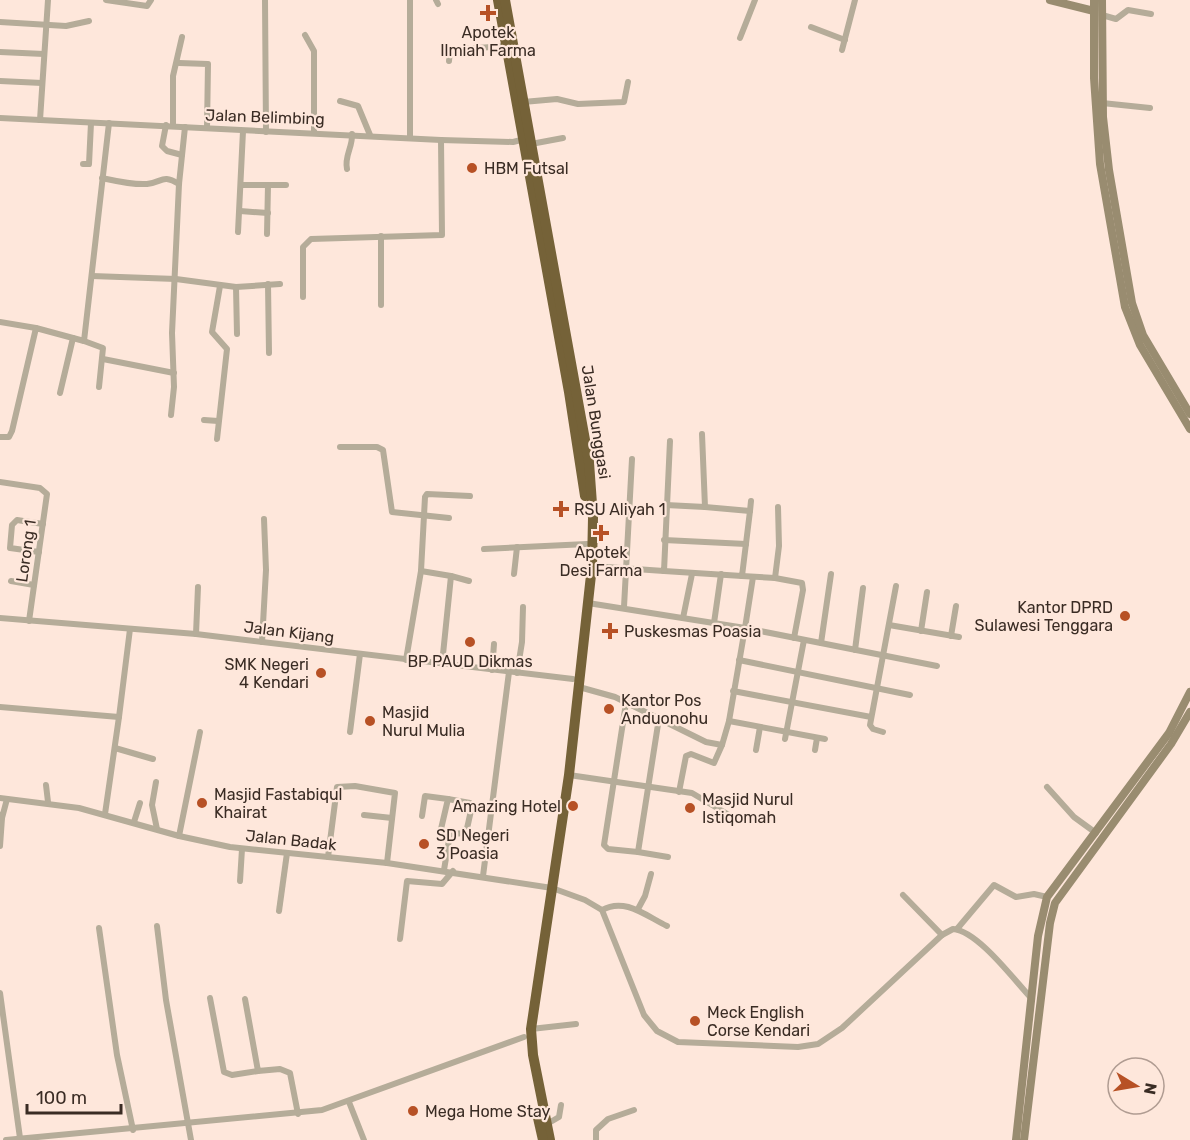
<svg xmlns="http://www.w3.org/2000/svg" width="1190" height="1140" viewBox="0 0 1190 1140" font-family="Rubik,sans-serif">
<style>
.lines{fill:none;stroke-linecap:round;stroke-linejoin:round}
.street{stroke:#b5ac99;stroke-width:6}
.secondary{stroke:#998c70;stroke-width:8}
.highway{stroke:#756238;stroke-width:10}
.poi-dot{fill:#b75125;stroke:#fee7db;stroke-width:2}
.labels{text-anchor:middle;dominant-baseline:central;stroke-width:4.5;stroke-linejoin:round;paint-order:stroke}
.poi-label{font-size:16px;fill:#3a2c24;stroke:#fee7db;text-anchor:start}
.street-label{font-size:16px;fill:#3a2c24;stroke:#fee7db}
</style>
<rect width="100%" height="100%" fill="#fee7db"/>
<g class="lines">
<g class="street">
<path d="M106,0l41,6 4,-6"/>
<path d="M265,0l1,132"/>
<path d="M436,0l2,4"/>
<path d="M1102,15l14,4 12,-9 23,4"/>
<path d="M0,22l66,4 23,-5"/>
<path d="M811,27l34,13"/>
<path d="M305,35l9,16v82"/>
<path d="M740,38l15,-38"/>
<path d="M842,50l13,-50"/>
<path d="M0,52l44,2"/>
<path d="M449,61l1,-11 55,-4"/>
<path d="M179,63l29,1 -1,64"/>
<path d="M0,81l42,2"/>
<path d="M340,101l18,5 12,29"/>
<path d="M523,102l34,-3 21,5 46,-2 4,-20"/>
<path d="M1102,103l48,5"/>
<path d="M0,118l441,22 72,2 12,-3"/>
<path d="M40,120l8,-120"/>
<path d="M166,125l-4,21 5,5 15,4"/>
<path d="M173,126v-50l9,-39"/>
<path d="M410,138v-138"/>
<path d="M531,144l32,-6"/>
<path d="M83,164h6l2,-41"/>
<path d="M347,169c-3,-13 6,-22 5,-35"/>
<path d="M102,178c14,3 30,7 45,6 16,-2 15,-10 32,0"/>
<path d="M242,185h44"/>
<path d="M240,211l28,2"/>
<path d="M238,232l5,-101"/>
<path d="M267,234l1,-49"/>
<path d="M381,236v69"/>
<path d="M92,276l84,3 60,8 44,-3"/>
<path d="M268,284l1,69"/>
<path d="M236,287l1,47"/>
<path d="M303,297v-50l8,-8 131,-4 -1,-95"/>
<path d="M0,322l36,6"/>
<path d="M84,341l19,7 -4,39"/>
<path d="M103,359l71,14"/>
<path d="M60,393l13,-55"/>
<path d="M171,415l3,-28 -2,-54 7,-149 6,-57"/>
<path d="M204,420l14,1"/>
<path d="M0,437h9l3,-6 24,-103 48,13 25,-218"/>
<path d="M217,439l10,-90 -15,-17 8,-46"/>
<path d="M340,447h37l6,3 9,62 57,6"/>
<path d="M0,482l40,6 7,6 -18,127"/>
<path d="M666,505l39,2 -3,-73"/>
<path d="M750,511l1,-10"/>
<path d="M664,540l82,4"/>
<path d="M484,549l103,-5"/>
<path d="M39,552l-29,-4 2,-23 5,-5 26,4"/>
<path d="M592,566l72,5 6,-130"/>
<path d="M421,571l30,5"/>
<path d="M664,571l78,5 8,-65 -45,-4"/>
<path d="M514,574l3,-27"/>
<path d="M742,576l33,2 27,5 1,7 -9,48"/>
<path d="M753,577l-8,51 192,38"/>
<path d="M775,578l4,-32 -1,-39"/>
<path d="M11,581l23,4"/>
<path d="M624,607l8,-148"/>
<path d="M0,618l196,16 377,45"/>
<path d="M683,618l9,-44"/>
<path d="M714,623l7,-49"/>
<path d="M889,625l70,12"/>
<path d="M921,631l6,-39"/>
<path d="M196,634l2,-47"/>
<path d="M951,636l5,-30"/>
<path d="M262,642l4,-72 -2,-51"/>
<path d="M821,643l10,-69"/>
<path d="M855,650l8,-62"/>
<path d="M406,660l15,-89 4,-74 2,-3 43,2"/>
<path d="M739,660l171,35"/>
<path d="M442,664l9,-88 18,5"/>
<path d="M492,670l2,-26"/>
<path d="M517,673l5,-31 1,-35"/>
<path d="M579,687l36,10 91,45 16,3 7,-24 16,-93 -157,-25"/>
<path d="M733,691l138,26"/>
<path d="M626,703l-22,142 4,4 30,3 21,-134"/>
<path d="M0,707l119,10 -14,97"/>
<path d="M119,717l11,-88"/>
<path d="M729,721l96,18"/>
<path d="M350,732l10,-78"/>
<path d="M883,732l-10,-3 -3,-4 26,-139"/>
<path d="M785,739l19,-99"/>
<path d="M115,748l38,11"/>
<path d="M756,750l4,-23"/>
<path d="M815,750l2,-12"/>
<path d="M569,775l123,18 42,25"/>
<path d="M156,782l-4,23 5,24"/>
<path d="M46,785l2,17"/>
<path d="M1047,787l27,30 22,16"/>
<path d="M679,792l7,-36 5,-2 23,9 8,-18"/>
<path d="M0,798l79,10 100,28 51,11 157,16 165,25 33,12 17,10 42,105 13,16 21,11 120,5 20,-3 24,-16 100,-93 11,-6c25,2 61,51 79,70"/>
<path d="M448,799l22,4 2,3 -6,27 -16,1"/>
<path d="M0,815l2,3 -2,28"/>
<path d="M364,815l28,3"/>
<path d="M422,816l3,-20 23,3 -7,30 1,3 8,2 -6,36"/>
<path d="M2,818l5,-19"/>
<path d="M134,822l6,-19"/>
<path d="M179,836l21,-104"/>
<path d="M638,852l30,5"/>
<path d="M328,857l9,-70 18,-1 40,7 -8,70"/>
<path d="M483,876l26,-204"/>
<path d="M240,881l2,-32"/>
<path d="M903,895l39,40"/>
<path d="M638,909l7,-13 6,-22"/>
<path d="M602,910c23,-13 44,6 65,16"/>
<path d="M279,911l8,-58"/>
<path d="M157,926l9,74 25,140"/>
<path d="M99,928l18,127 16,75"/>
<path d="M957,929l37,-44 22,12 18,-3 13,3"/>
<path d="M400,939l7,-58 35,3 11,-13"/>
<path d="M0,993l20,145"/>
<path d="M210,998l14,74 8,3 26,-4"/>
<path d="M245,999l13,72 22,-2 10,4 8,41"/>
<path d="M531,1029l45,-5"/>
<path d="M349,1102l15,38"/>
<path d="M547,1124l12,-7 2,-12"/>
<path d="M6,1140l316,-30 202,-73"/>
<path d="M596,1140v-10l12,-11 26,-9"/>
</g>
<g class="secondary">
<path d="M1050,0l44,11"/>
<path d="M1094,0v78l6,86 25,143 15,38 50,84"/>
<path d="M1102,0l1,117 6,53 23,133 11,32 47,79"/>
<path d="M1016,1140l22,-204 9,-39 122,-164 21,-41"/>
<path d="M1024,1140l26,-217 5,-20 116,-159 19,-32"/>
</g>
<g class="highway">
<path d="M498,0l71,392 16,104"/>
<path d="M505,0l84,462 4,56 -1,48 -23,209 -38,254 2,26 17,85"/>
<path d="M538,1118l5,22"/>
</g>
</g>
<g class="poi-dot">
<path d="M485 4h6v6h6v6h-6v6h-6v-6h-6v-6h6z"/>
<circle cx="472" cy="168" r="6"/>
<path d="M558 500h6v6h6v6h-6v6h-6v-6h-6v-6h6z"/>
<path d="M598 524h6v6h6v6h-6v6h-6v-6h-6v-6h6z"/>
<circle cx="1125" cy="616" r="6"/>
<path d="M607 622h6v6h6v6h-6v6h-6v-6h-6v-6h6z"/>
<circle cx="470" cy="642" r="6"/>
<circle cx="321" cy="673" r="6"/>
<circle cx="609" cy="709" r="6"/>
<circle cx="370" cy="721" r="6"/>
<circle cx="202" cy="803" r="6"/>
<circle cx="573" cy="806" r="6"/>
<circle cx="690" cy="808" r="6"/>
<circle cx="424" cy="844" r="6"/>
<circle cx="695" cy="1021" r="6"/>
<circle cx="413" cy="1111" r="6"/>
</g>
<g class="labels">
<g class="poi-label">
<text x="488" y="32" text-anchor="middle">Apotek<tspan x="488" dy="18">Ilmiah Farma</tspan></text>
<text x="484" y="168">HBM Futsal</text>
<text x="574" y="509">RSU Aliyah 1</text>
<text x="601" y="552" text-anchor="middle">Apotek<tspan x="601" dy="18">Desi Farma</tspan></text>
<text x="1113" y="607" text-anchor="end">Kantor DPRD<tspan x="1113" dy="18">Sulawesi Tenggara</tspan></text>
<text x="624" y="631">Puskesmas Poasia</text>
<text x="470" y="661" text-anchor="middle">BP PAUD Dikmas</text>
<text x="309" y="664" text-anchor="end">SMK Negeri<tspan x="309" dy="18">4 Kendari</tspan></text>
<text x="621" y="700">Kantor Pos<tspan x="621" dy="18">Anduonohu</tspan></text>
<text x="382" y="712">Masjid<tspan x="382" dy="18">Nurul Mulia</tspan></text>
<text x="214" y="794">Masjid Fastabiqul<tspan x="214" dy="18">Khairat</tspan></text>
<text x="702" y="799">Masjid Nurul<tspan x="702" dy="18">Istiqomah</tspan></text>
<text x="561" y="806" text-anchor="end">Amazing Hotel</text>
<text x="436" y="835">SD Negeri<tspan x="436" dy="18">3 Poasia</tspan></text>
<text x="707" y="1012">Meck English<tspan x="707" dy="18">Corse Kendari</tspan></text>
<text x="425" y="1111">Mega Home Stay</text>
</g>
<g class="street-label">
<text transform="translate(265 117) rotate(2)">Jalan Belimbing</text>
<text transform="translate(596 422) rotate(81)">Jalan Bunggasi</text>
<text transform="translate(26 551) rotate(-82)">Lorong 1</text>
<text transform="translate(289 632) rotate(7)">Jalan Kijang</text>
<text transform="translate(291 840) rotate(6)">Jalan Badak</text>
</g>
</g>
<g transform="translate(1136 1086) rotate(101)"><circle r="28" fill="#fee7db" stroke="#b09c92" stroke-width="1.5"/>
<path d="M0-4.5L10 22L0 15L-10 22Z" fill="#b75125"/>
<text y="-9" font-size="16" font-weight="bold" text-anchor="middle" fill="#3a2c24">N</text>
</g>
<path d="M27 1104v9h94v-9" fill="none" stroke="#3a2c24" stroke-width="3"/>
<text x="36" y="1104" font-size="18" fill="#3a2c24" stroke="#fee7db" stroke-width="4.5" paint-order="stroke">100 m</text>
</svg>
